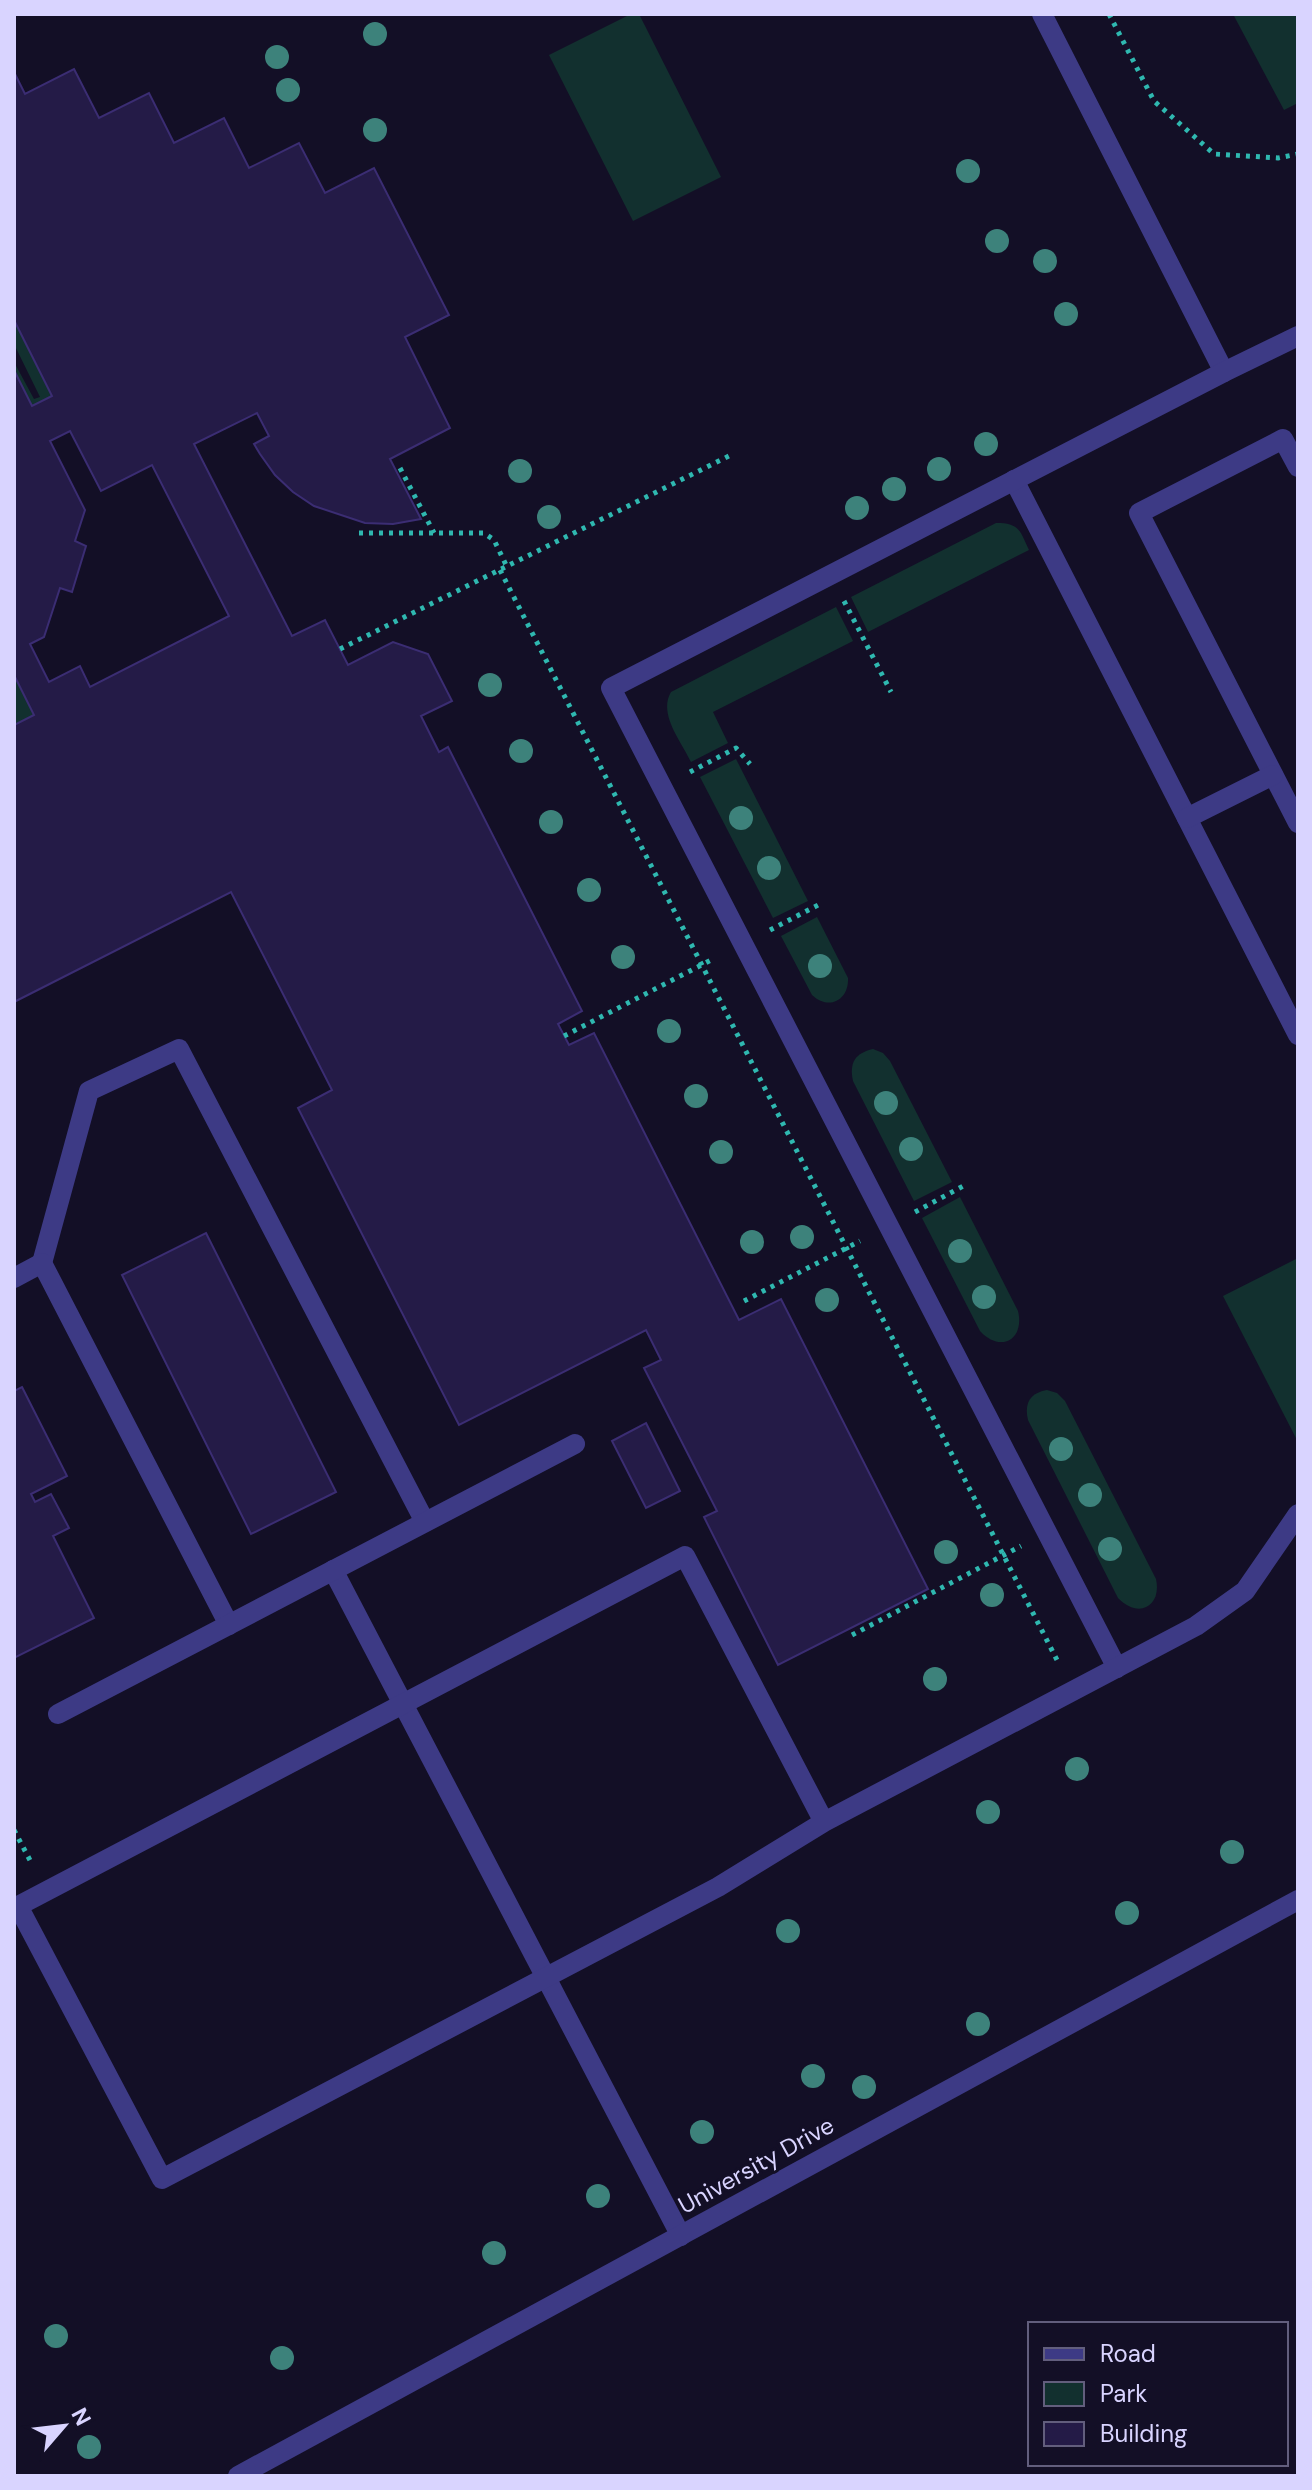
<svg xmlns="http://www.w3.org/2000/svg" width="1312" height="2490" viewBox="0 0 1312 2490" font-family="'DM Sans',sans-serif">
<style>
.green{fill:#12302f}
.building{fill:#241b47;stroke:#3b2d73;stroke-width:2;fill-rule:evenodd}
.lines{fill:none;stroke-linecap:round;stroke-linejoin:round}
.path{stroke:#2fb8b0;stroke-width:5;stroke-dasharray:4 6;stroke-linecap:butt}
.lane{stroke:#3d3a85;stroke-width:20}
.street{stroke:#3d3a85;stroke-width:20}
.tree{fill:#3d827b}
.labels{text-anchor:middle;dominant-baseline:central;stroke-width:6;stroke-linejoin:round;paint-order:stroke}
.street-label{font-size:24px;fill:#d9d4ff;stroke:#130f26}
</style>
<rect width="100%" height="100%" fill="#130f26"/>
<g class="green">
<path d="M631,14h8l82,163 -88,44 -84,-166z"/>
<path d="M1233,14h65v89l-14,7z"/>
<path d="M14,320l38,76 -20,10 -18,-36v-8l20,37 6,-2 -26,-53z"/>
<path d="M996,523c24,0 24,8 33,27l-161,82 -17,-35z"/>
<path d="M836,607l17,34 -140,71 15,31 -37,19c-10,-21 -33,-48 -20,-70z"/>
<path d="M14,675l20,40 -20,10z"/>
<path d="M736,759l72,142 -35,17 -73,-141z"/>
<path d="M817,917l31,61c1,22 -19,33 -36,17l-31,-59z"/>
<path d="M873,1049l10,4 7,8 62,121 -38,19 -61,-120c-4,-18 2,-28 20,-32z"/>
<path d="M960,1197l58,114c7,29 -18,42 -38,20l-58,-113z"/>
<path d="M1298,1258v184l-75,-146z"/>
<path d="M1047,1390l10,3 8,8 91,178c6,28 -18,40 -38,19l-90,-178c-4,-17 2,-27 19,-30z"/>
</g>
<g class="building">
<path d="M74,69l25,49 50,-25 25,50 50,-25 25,50 50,-25 26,50 49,-25 75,147 -44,22 45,91 -60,31 31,60 -28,5 -28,-1 -51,-17 -21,-14 -18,-17 -15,-21 -6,-10 15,-8 -12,-23 -63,31 98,192 33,-16 23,45 45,-23 35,12 24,47 -31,15 18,36 9,-5 134,264 -24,13 11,21 25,-12 145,287 42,-21 147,290 -150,76 -74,-148 13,-6 -73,-143 17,-8 -15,-30 -187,95 -161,-317 34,-18 -101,-198 -217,110v-277l20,-10 -20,-40v-305l18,36 20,-10 -38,-76v-248l11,22zM70,431l31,60 51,-26 77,151 -139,71 -10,-21 -31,16 -19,-38 14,-7 16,-49 12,4 14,-46 -11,-5 10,-31 -35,-69z"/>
<path d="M206,1233l130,259 -85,42 -129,-259z"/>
<path d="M22,1387l45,89 -36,18 4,8 16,-8 18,34 -16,8 41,82 -80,40v-267z"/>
<path d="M646,1423l34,68 -34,17 -34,-67z"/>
</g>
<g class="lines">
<g class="path">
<path d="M1109,14l45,87 60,53 64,4 20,-4"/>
<path d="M400,468l34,65"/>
<path d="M359,533h125l10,7 13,27"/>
<path d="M500,570l558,1092"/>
<path d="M844,601l47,91"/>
<path d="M340,649l391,-194"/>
<path d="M690,772l46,-24 14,16"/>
<path d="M770,930l52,-27"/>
<path d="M564,1036l151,-78"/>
<path d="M915,1212l52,-28"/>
<path d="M744,1301l116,-60"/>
<path d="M852,1635l169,-89"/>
<path d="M14,1830l18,34"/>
</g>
<g class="lane">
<path d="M1042,14l182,358"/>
<path d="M1298,467l-15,-28 -144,74 159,310"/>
<path d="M1014,480l284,555"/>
<path d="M1187,818l86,-43"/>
<path d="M42,1263l47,-172 90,-42 246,473"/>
<path d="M14,1278l28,-15 187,362"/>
<path d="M333,1570l348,666"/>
<path d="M1117,1668l-506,-980 613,-316 74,-36"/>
<path d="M58,1714l517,-270"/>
<path d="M824,1822l-139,-266 -667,350 144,273 556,-292 106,-65 372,-196 49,-35 53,-77"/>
</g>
<path class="street" d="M238,2476l1060,-576"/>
</g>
<g class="tree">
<circle cx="375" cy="34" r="12"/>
<circle cx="277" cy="57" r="12"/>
<circle cx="288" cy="90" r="12"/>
<circle cx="375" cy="130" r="12"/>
<circle cx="968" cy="171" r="12"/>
<circle cx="997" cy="241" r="12"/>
<circle cx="1045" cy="261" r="12"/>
<circle cx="1066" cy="314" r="12"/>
<circle cx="986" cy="444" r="12"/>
<circle cx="939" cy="469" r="12"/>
<circle cx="520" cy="471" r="12"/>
<circle cx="894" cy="489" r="12"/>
<circle cx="857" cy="508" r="12"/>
<circle cx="549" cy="517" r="12"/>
<circle cx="490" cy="685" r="12"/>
<circle cx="521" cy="751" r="12"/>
<circle cx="741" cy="818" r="12"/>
<circle cx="551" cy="822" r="12"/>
<circle cx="769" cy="868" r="12"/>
<circle cx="589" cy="890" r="12"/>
<circle cx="623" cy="957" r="12"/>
<circle cx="820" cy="966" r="12"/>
<circle cx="669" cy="1031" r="12"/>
<circle cx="696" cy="1096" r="12"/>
<circle cx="886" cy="1103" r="12"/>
<circle cx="911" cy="1149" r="12"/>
<circle cx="721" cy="1152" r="12"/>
<circle cx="802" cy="1237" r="12"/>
<circle cx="752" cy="1242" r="12"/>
<circle cx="960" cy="1251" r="12"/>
<circle cx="984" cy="1297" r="12"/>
<circle cx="827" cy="1300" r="12"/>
<circle cx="1061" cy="1449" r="12"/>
<circle cx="1090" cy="1495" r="12"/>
<circle cx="1110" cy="1549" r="12"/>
<circle cx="946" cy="1552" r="12"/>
<circle cx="992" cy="1595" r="12"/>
<circle cx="935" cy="1679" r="12"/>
<circle cx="1077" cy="1769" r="12"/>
<circle cx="988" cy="1812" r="12"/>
<circle cx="1232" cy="1852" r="12"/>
<circle cx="1127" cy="1913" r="12"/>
<circle cx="788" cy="1931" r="12"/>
<circle cx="978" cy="2024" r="12"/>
<circle cx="813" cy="2076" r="12"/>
<circle cx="864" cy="2087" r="12"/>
<circle cx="702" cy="2132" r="12"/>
<circle cx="598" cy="2196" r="12"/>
<circle cx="494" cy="2253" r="12"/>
<circle cx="56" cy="2336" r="12"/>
<circle cx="282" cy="2358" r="12"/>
<circle cx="89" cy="2447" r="12"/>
</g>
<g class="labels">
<g class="street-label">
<text transform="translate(756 2165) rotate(-29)">University Drive</text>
</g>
</g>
<rect width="1312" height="2490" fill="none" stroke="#d9d4ff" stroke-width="32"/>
<rect x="1028" y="2322" width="260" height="144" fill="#130f26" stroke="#625e7d" stroke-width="2"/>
<rect x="1044" y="2348" width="40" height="12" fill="#3d3a85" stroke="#625e7d" stroke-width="2"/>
<text x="1100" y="2362" font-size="24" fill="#d9d4ff">Road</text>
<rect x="1044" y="2382" width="40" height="24" fill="#12302f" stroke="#625e7d" stroke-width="2"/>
<text x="1100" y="2402" font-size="24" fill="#d9d4ff">Park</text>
<rect x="1044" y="2422" width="40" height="24" fill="#241b47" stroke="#625e7d" stroke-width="2"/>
<text x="1100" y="2442" font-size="24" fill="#d9d4ff">Building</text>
<g transform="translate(64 2426) rotate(62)" stroke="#130f26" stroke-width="6" paint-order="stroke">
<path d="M0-6L14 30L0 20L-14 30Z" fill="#d9d4ff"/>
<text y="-12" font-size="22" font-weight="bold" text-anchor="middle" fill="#d9d4ff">N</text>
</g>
</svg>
